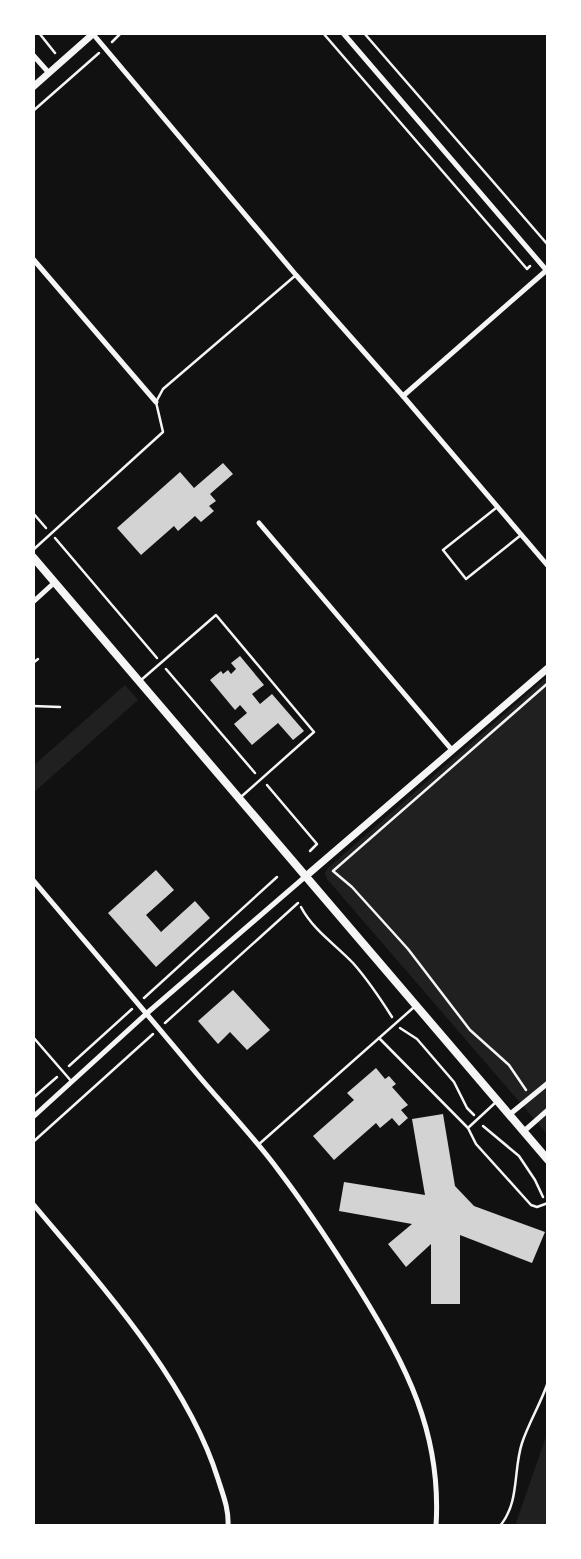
<svg xmlns="http://www.w3.org/2000/svg" width="581" height="1559" viewBox="0 0 581 1559" font-family="'DM Sans',sans-serif">
<style>
.green{fill:#202020}
.building{fill:#d3d3d3}
.lines{fill:none;stroke-linecap:round;stroke-linejoin:round}
.path{stroke:#f5f5f5;stroke-width:2.5}
.service{stroke:#f5f5f5;stroke-width:2.5}
.minor{stroke:#f5f5f5;stroke-width:5}
.tertiary{stroke:#f5f5f5;stroke-width:7}
.secondary{stroke:#f5f5f5;stroke-width:8}
</style>
<rect width="100%" height="100%" fill="#111"/>
<g class="green">
<path d="M548,676v459l-221,-256 -2,-6 3,-5z"/>
<path d="M125,685l13,15 -105,93v-27z"/>
<path d="M548,1431v95h-33z"/>
</g>
<g class="building">
<path d="M223,463l10,11 -23,20 6,7 -7,5 5,5 -13,11 -6,-6 -17,15 -4,-5 -33,29 -24,-27 63,-56 14,16z"/>
<path d="M240,656l24,29 -12,9 8,10 12,-10 32,37 -11,9 -15,-17 -26,22 -18,-21 13,-11 -7,-8 -5,5 -25,-30 11,-9 2,3 5,-4 3,4 5,-5 -5,-6z"/>
<path d="M156,870l18,20 -28,25 15,17 34,-31 15,17 -54,49 -48,-54z"/>
<path d="M233,990l37,40 -23,20 -17,-18 -12,12 -20,-23z"/>
<path d="M376,1068l9,11 4,-3 7,8 -4,3 16,18 -7,5 7,8 -9,8 -7,-8 -12,10 -4,-5 -42,37 -21,-24 41,-36 -7,-7z"/>
<path d="M443,1114l12,72 19,20 71,26 -13,31 -72,-28v69h-29v-60l-25,23 -18,-23 24,-20 -73,-13 5,-29 81,13 -13,-76z"/>
</g>
<g class="lines">
<g class="path">
<path d="M39,33l16,20"/>
<path d="M323,33l204,236 3,-3"/>
<path d="M364,33l184,212"/>
<path d="M112,42l9,-9"/>
<path d="M33,111l66,-58"/>
<path d="M33,513l13,15"/>
<path d="M55,538l102,120"/>
<path d="M166,669l89,104"/>
<path d="M267,785l50,59 -7,7"/>
<path d="M301,907c12,23 35,38 52,56 15,17 27,35 39,54"/>
<path d="M144,998l133,-121"/>
<path d="M165,1023l133,-120"/>
<path d="M400,1028l17,11 37,43 13,26 7,7"/>
<path d="M69,1066l63,-57"/>
<path d="M526,1090l-17,-25 -39,-35 -62,-81 -56,-62 -19,-16 215,-188"/>
<path d="M33,1098l24,-21"/>
<path d="M483,1126l36,30 16,24 8,17"/>
<path d="M33,1142l120,-108"/>
<path d="M500,1526c20,-24 13,-56 22,-83 7,-21 19,-40 26,-61"/>
</g>
<g class="service">
<path d="M496,508l-53,42 23,29 55,-44"/>
<path d="M33,550l130,-118 -7,-30 7,-13 133,-114"/>
<path d="M33,663l5,-4"/>
<path d="M140,681l76,-66 98,117 -72,64"/>
<path d="M33,706l27,1"/>
<path d="M33,1037l39,45"/>
<path d="M379,1038l89,90 8,16 55,61 6,2 11,-4"/>
<path d="M469,1127l26,-24"/>
<path d="M258,1145l155,-137"/>
</g>
<g class="minor">
<path d="M343,33l205,239"/>
<path d="M93,34l203,241 107,121 145,170"/>
<path d="M33,55l16,18"/>
<path d="M33,259l123,143"/>
<path d="M403,396l145,-127"/>
<path d="M259,523l193,227"/>
<path d="M33,602l22,-20"/>
<path d="M33,880c55,65 110,129 164,194 27,32 57,63 82,97 29,38 55,78 80,118 47,76 83,144 77,237"/>
<path d="M509,1115l39,-32"/>
<path d="M33,1117l113,-103 160,-138"/>
<path d="M523,1132l25,-22"/>
<path d="M33,1204c67,80 154,175 185,275 5,16 11,30 10,47"/>
</g>
<g class="tertiary">
<path d="M33,87l61,-54"/>
<path d="M306,876l242,-208"/>
</g>
<path class="secondary" d="M33,557l515,603"/>
</g>
<rect width="581" height="1559" fill="none" stroke="#ffffff" stroke-width="70"/>
</svg>
